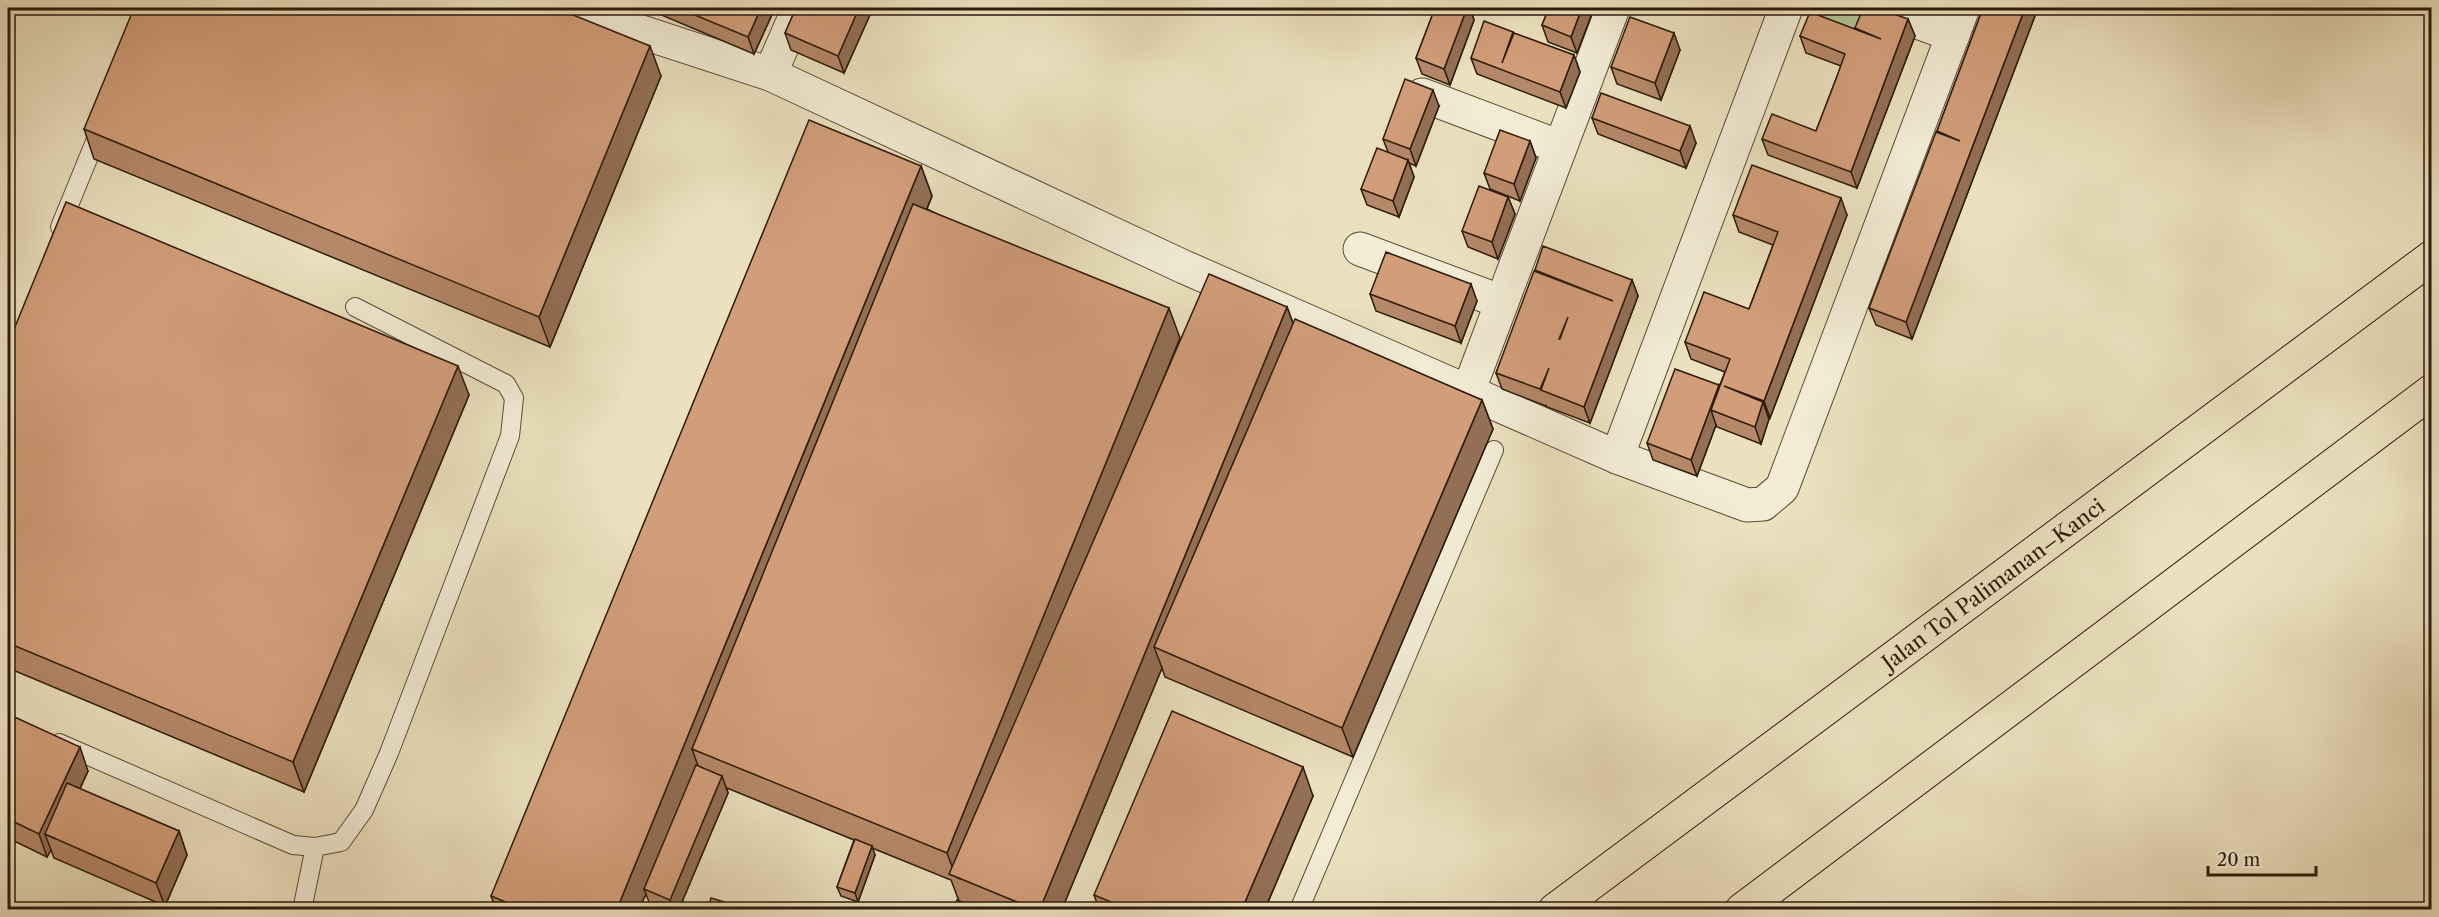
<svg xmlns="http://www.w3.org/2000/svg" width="2439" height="917" viewBox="0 0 2439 917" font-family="'Libre Caslon Text',serif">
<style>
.green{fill:#b2c496;stroke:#6f7050;stroke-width:1.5}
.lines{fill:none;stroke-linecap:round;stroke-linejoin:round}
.service-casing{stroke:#5c4c38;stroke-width:20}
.minor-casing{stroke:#5c4c38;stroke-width:35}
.motorway-casing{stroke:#2c1b0b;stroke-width:35}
.service{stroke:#f2ecd5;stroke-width:18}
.minor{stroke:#f2ecd5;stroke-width:33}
.motorway{stroke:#ebe1bf;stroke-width:33}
.wall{fill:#b58869;stroke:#2c1b0b;stroke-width:1.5}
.shaded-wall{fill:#936f55;stroke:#2c1b0b;stroke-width:1.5}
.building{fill:#d29e7a;stroke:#2c1b0b;stroke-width:1.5;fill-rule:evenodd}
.labels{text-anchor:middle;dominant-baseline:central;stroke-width:6;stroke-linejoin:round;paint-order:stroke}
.street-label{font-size:21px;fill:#2c1b0b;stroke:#f2ecd5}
</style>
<rect width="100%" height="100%" fill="#ebe1bf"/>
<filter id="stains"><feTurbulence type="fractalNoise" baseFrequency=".00333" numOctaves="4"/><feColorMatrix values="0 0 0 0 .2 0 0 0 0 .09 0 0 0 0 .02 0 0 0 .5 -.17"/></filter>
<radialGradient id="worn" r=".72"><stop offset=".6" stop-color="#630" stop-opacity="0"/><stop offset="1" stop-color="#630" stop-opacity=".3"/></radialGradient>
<path class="green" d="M1824,8h15l31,11 -10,25 -44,-16z"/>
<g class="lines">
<defs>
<g id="service">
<path d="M60,227l41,-100"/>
<path d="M59,743l234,102 22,2 26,-5 23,-32 25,-57 121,-317 4,-38 -8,-14 -151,-77"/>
<path d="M302,910l13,-63"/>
<path d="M1299,910l195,-460"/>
</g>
<g id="minor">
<path d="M575,8l48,18 147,48 29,-66"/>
<path d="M1879,8l74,27"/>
<path d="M770,74l414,193 433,190 130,48 16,-1 19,-16 181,-480"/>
<path d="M1422,95l138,52"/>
<path d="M1360,249l142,53"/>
<path d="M1468,392l145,-384"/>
<path d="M1617,457l169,-449"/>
</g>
<g id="motorway">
<path id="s1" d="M1555,910l877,-653"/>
<path d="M1742,910l690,-519"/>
</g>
</defs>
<use href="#service" class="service-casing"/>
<use href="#minor" class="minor-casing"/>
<use href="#motorway" class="motorway-casing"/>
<use href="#service" class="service"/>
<use href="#minor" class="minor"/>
<use href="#motorway" class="motorway"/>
</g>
<g class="wall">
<path d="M645,8h130l-21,46z"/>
<path d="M796,8h77l-29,65 -53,-23 -6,-17z"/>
<path d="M1435,8h35l4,12 -24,65 -28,-11 -6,-16z"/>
<path d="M1549,8h39l3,8 -14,37 -29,-11 -6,-17z"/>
<path d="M1913,8h10l-1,3z"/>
<path d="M1983,8h55l-126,331 -36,-14 -7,-17 68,-175v-2z"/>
<path d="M1908,19l7,17 -58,152 -89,-33 -6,-16 54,-8 25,-65 -35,-13 -6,-17 56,-7 -1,-1z"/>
<path d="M1513,32l1,2 60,21 6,17 -14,36 -89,-34 -6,-16z"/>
<path d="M1680,50l-19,50 -44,-16 -6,-17z"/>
<path d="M661,76l-111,271 -456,-188 -10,-30z"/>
<path d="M1439,106l-23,60 -7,-3 5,14 -15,40 -32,-12 -6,-16 27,-37 -5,-13z"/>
<path d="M1592,118l104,25 -10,25 -88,-34z"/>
<path d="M1530,141l6,17 -16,43 -30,-12 -6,-16z"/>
<path d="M921,166l11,30 -5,13 253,129 -23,57 130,-88 6,16 189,77 11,29 -140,328 -188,-80 -3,-9 -100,241h-109l6,-8 -8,-21 -79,-32 3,7 -17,47 -17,-6 -4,-9 17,-47 -127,-52 1,5 -49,116h-27l2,-2 -4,-2 -4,-11 -7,15h-143l-5,-13z"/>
<path d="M1508,197l7,17 -17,45 -30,-12 -6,-16z"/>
<path d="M1733,215h114l-77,203 -1,-1v2l-8,25 -44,-17 -1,-2 -19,51 -44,-16 -6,-17 72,-58v2l6,-15 -34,-13 -6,-17 64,-33 24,-64 -34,-13z"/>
<path d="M1535,270l97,10 6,16 -48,127 -43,-16 -1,-2v1l-44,-17 -6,-16 39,-101z"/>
<path d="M1370,294l107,7 -16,42 -85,-32z"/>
<path d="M8,344l461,51 -165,397 -296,-124z"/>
<path d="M8,714l80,57 -8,18 99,42 8,24 -22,51 -111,-48 -3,-8 -4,7 -39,-19z"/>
<path d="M1313,796l-48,113h-166l-5,-14z"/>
</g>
<g class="shaded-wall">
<path d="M761,8h14l-21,46 -6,-17z"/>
<path d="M859,8h14l-29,65 -6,-17z"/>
<path d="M1467,8h3l4,12 -24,65 -6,-16z"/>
<path d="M1582,8h6l3,8 -14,37 -6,-16z"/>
<path d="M2025,8h13l-126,331 -6,-17z"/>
<path d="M1908,19l7,17 -58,152 -6,-16z"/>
<path d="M1674,33l6,17 -19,50 -6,-17z"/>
<path d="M650,46l11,30 -111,271 -11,-30z"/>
<path d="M1574,55l6,17 -14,36 -6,-16z"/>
<path d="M1433,90l6,16 -23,60 -6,-17z"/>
<path d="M1690,126l6,17 -10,25 -6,-17z"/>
<path d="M1530,141l6,17 -16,43 -6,-17z"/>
<path d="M1408,160l6,17 -15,40 -6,-16z"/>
<path d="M921,166l11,30 -228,557 -12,-4 6,17 -54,123 2,5 -7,15h-22z"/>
<path d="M1508,197l7,17 -17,45 -6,-17z"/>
<path d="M1841,198l6,17 -77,203 -6,-17z"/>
<path d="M1632,280l6,16 -48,127 -6,-16z"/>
<path d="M1471,284l6,17 -16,42 -6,-17z"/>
<path d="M1287,307l11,30 -144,310 8,21 -100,241h-22z"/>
<path d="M1169,308l11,30 -220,541 -4,-2 -9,-24z"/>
<path d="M458,366l11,29 -165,397 -11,-30z"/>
<path d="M1719,385l6,17 -14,8 5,15 -19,51 -6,-16z"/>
<path d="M1482,400l11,29 -140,328 -11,-29z"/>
<path d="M1763,402l6,17 -8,25 -6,-17z"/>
<path d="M80,747l8,24 -32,68 -11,-5 6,16 -4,7 -8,-23z"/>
<path d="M1303,767l10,29 -48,113h-23z"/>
<path d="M722,776l6,17 -49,116h-6l-3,-9z"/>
<path d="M179,831l8,24 -22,51 -9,-23z"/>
<path d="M872,846l3,9 -17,47 -3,-9z"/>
</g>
<g class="building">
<path d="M134,8h422l94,38 -111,271 -455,-188z"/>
<path d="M678,8h83l-13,29z"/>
<path d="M796,8h63l-21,48 -53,-23z"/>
<path d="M1435,8h32l-23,61 -28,-11z"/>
<path d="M1549,8h33l-11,29 -29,-12z"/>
<path d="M1863,8h14l31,11 -57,153 -89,-33 10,-25 44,17 20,-52 9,-25 -45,-18 10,-24 71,27 -26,-11z"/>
<path d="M1983,8h42l-119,314 -37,-14 67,-176 24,9 -23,-10z"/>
<path d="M1630,17l44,16 -19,50 -44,-16z"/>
<path d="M1484,21l29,11 -11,31 12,-30 60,22 -14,37 -89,-34z"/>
<path d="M1405,79l28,11 -23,59 -27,-10z"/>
<path d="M1601,93l89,33 -10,25 -88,-33z"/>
<path d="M809,120l112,46 -304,743h-94l-32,-13z"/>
<path d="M1500,130l30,11 -16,43 -30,-11z"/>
<path d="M1377,148l31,12 -15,41 -32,-12z"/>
<path d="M1752,165l89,33 -77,203 -40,-15 39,16 -8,25 -44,-17 19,-51 -45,-17 19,-50 45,17 10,-26 19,-51 -45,-17z"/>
<path d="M1479,186l29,11 -16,45 -30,-11z"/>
<path d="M66,202l392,164 -165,396 -285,-119v-299z"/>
<path d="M913,204l256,104 -222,545 -255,-104z"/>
<path d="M1543,246l89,34 -48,127 -43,-17 8,-22 -9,21 -44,-16 38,-102 79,30 -78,-31zM1568,317l-8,22h-1z"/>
<path d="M1386,252l85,32 -16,42 -85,-32z"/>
<path d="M1209,274l78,33 -247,602h-6l-85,-35z"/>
<path d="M1295,319l187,81 -140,328 -188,-81z"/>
<path d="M1675,369l44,16 -28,75 -44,-17z"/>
<path d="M1172,711l131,56 -61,142h-114l-34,-14z"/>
<path d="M8,714l72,33 -41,87 -31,-15z"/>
<path d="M696,765l26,11 -52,124 -26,-11z"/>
<path d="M67,783l112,48 -23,52 -111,-49z"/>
<path d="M855,839l17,7 -17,47 -18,-6z"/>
<path d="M711,898l37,11h-40z"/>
<path d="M957,900l21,9h-25z"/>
<path d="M655,905l7,4h-10z"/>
</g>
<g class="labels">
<g class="street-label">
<text stroke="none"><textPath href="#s1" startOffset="546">Jalan Tol Palimanan–Kanci</textPath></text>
</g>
</g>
<rect width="2439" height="917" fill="none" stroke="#ebe1bf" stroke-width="30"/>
<rect x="9" y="9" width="2421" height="899" fill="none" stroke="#2c1b0b" stroke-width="3"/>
<rect x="15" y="15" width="2409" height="887" fill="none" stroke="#2c1b0b" stroke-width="1.5"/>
<path d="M2208 866v9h108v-9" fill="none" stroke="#2c1b0b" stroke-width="3"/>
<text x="2217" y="866" font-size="18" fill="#2c1b0b" stroke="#f2ecd5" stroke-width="4.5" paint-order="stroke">20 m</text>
<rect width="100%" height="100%" filter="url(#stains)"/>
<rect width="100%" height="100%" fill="url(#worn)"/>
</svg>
